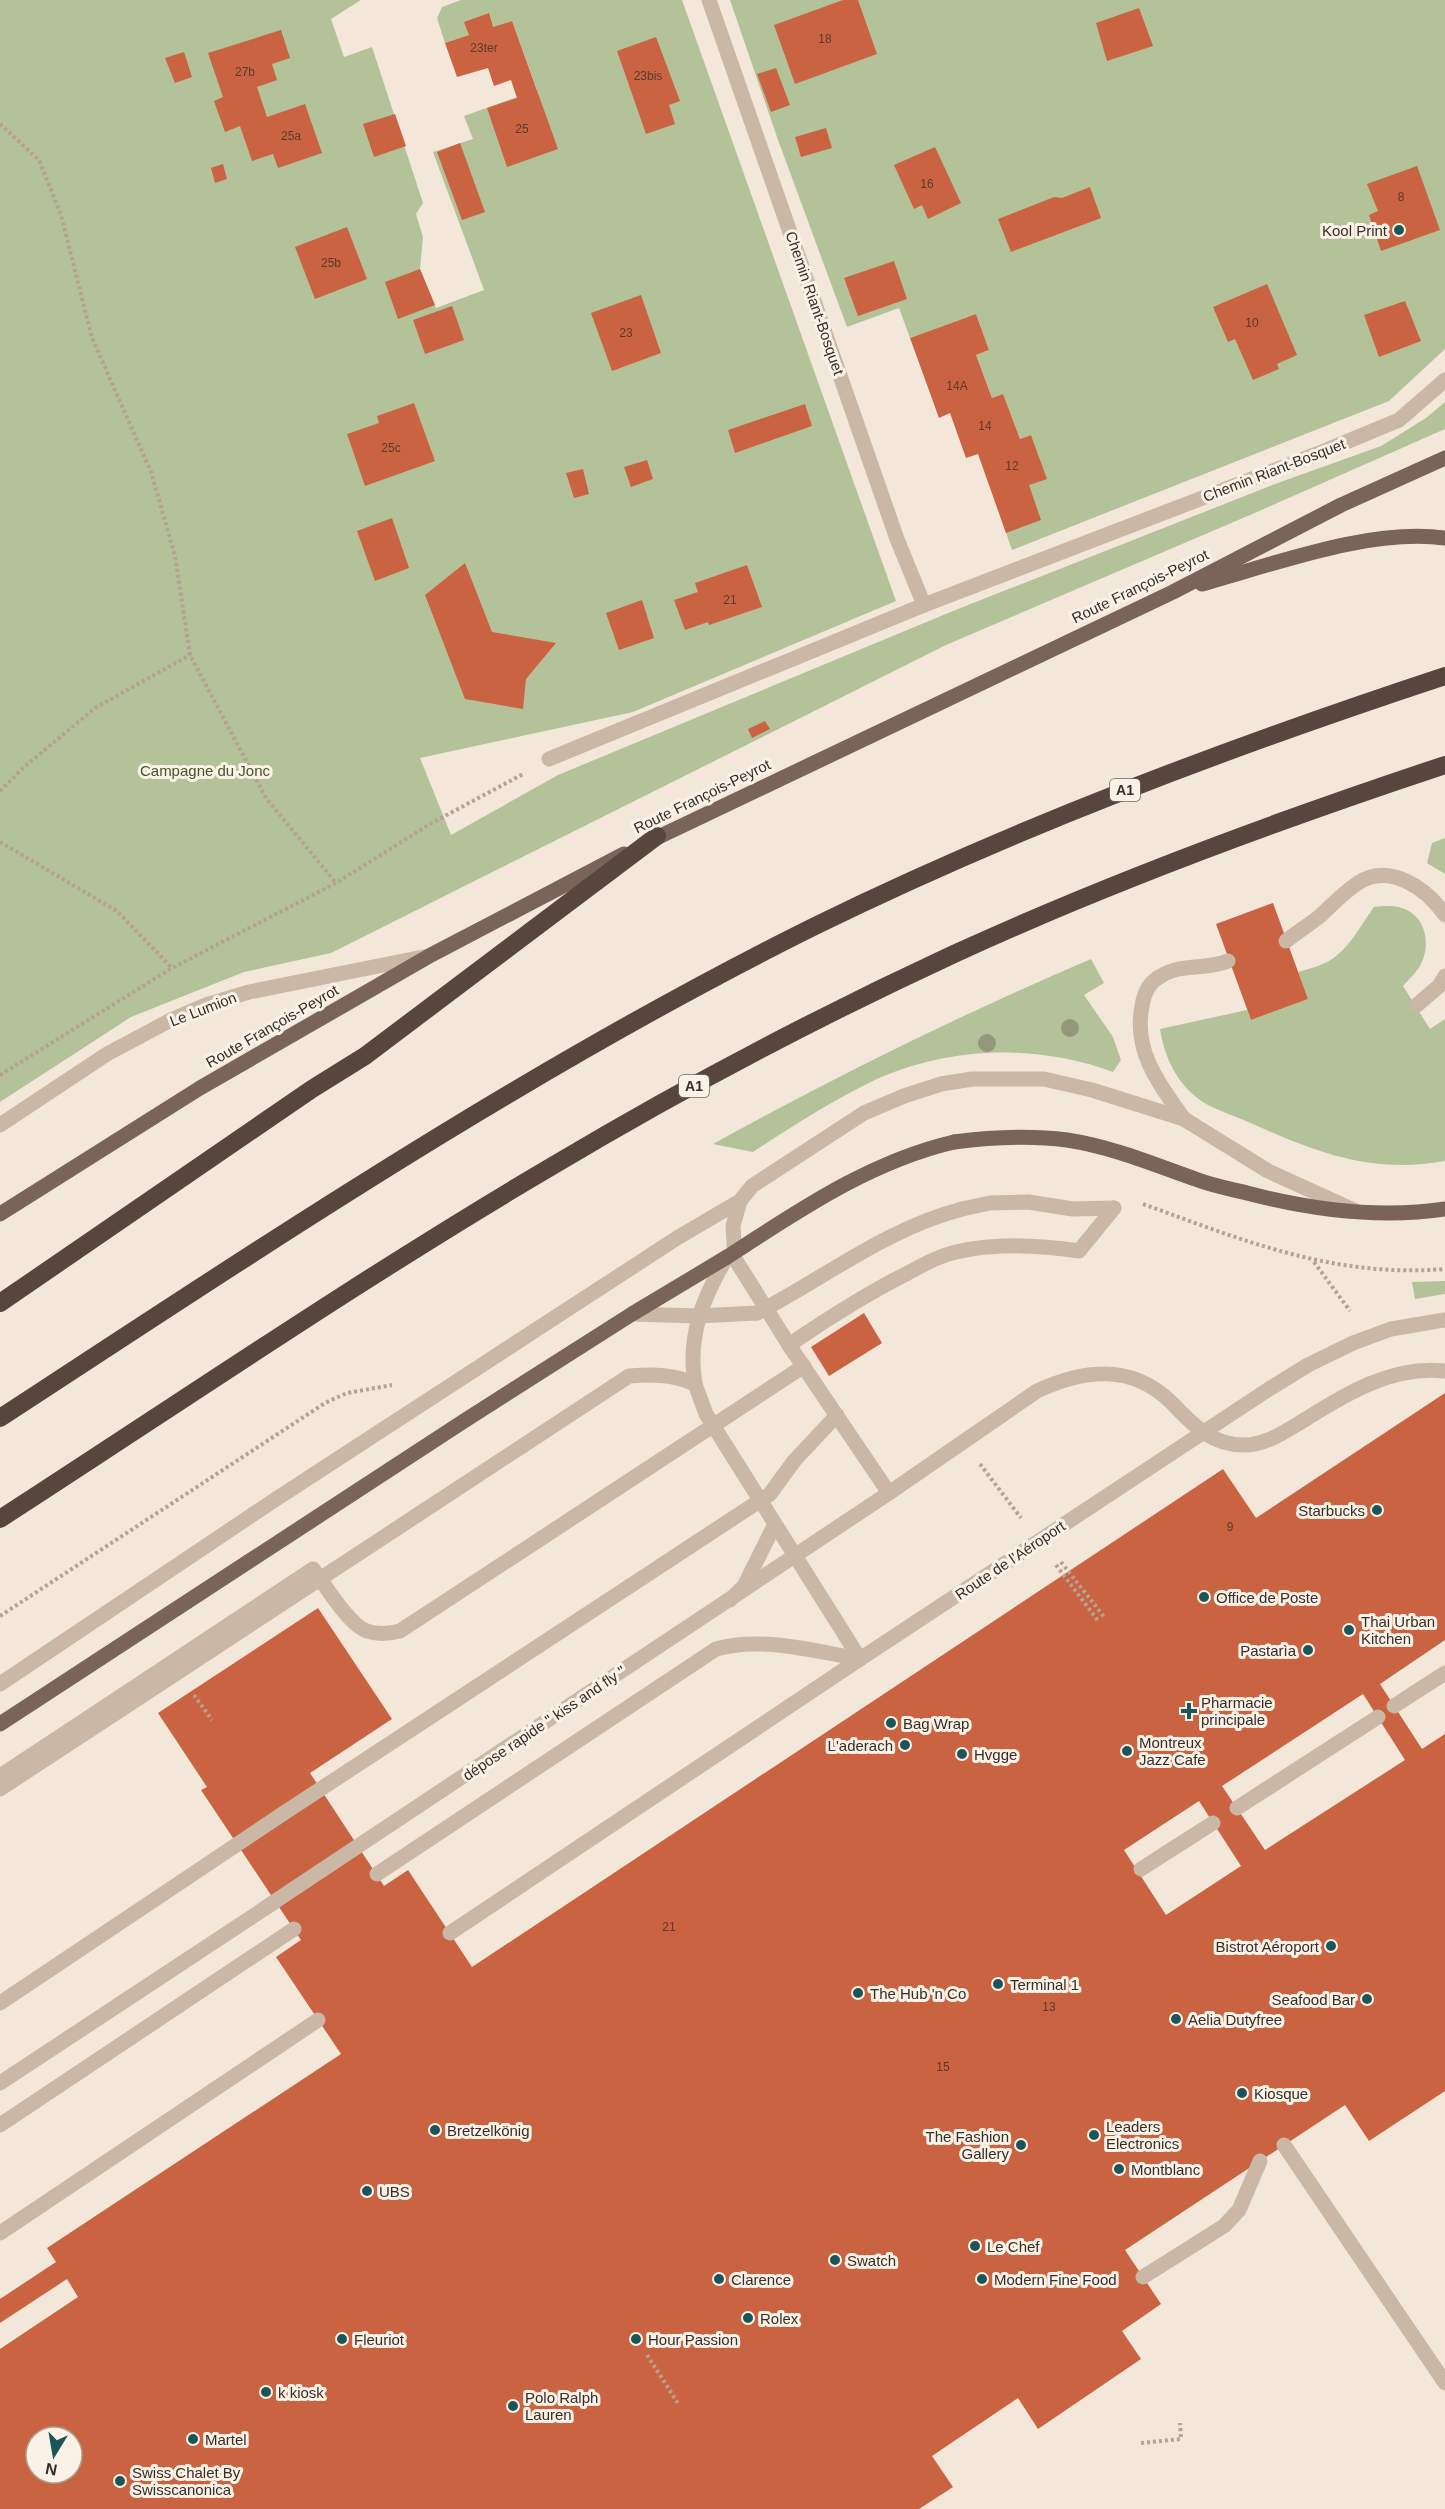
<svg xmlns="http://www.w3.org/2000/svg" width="1445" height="2509" viewBox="0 0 1445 2509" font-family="Helvetica,sans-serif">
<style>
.green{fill:#b4c29a}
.building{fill:#ca6341;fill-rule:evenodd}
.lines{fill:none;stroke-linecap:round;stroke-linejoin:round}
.path{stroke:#b7a190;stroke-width:4;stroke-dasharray:3 3;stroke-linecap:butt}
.lane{stroke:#cbb7a6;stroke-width:15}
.street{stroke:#cbb7a6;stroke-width:15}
.primary{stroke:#7a6358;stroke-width:15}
.highway{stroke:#58463e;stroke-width:18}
.path-bridge{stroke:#b7a190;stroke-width:4;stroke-dasharray:3 3;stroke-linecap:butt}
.lane-bridge{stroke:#cbb7a6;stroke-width:15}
.primary-bridge{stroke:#7a6358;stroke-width:15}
.tree{fill:#949779}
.poi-dot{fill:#1b555a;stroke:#faf2e7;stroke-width:2}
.labels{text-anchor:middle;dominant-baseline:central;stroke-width:6;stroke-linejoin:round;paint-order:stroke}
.number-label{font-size:12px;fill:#5c3a2e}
.shield{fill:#faf2e7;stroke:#726761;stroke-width:1.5}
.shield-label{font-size:14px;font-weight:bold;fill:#372c27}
.poi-label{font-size:15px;fill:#372c27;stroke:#faf2e7;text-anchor:start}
.street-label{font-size:15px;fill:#372c27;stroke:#faf2e7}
.park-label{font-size:15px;fill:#46562a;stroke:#faf2e7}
</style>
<rect width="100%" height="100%" fill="#f3e7da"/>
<g class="green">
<path d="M0,0h361l-30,19 13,38 28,-10 51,156 -7,11 7,23 -3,32 16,39 48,-18 -51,-138 40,-13 -9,-23 73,-26 -25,-69 -67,22 -8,-25 5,-11 19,-7h221l214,601 -263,111 -213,46 31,77 107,-60 395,-164 322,-127 106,-38 45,-28 19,-16v27l-188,83 -311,133 -615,308 -87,19 -113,45 -131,85z"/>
<path d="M730,0h715v349l-56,52 -377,149 -18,-52 52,-20 -15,-43 -11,4 -17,-44 -11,3 -16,-43 13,-5 -13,-36 -66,24 -11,-30 -52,19 -69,-187z"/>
<path d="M1445,838v36l-18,-11 5,-20z"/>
<path d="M1383,906c8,0 17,0 24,4 20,10 23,36 14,54 -4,8 -12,15 -18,22l27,43 15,-10v142c-75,14 -132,-10 -199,-40 -16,-7 -37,-13 -50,-24 -21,-17 -32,-42 -36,-68l87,-19 4,10 57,-21 -10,-27c9,-3 19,-5 27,-9 22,-10 35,-37 49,-56z"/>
<path d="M1091,959l13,24 -20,12 29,42 8,23 -8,12c-78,-29 -170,-26 -246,12 -39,19 -77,44 -114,68l-40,-8c123,-68 249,-130 378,-185z"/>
<path d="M1445,1281v13l-30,5 -3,-17z"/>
</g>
<g class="building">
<path d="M843,0h15l19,54 -82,30 -21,-59z"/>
<path d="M1139,8l14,38 -46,15 -11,-38z"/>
<path d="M489,13l4,14 19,-6 46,128 -51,18 -20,-59 30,-10 -6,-18 -17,6 -6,-18 -31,9 -12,-34 24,-8 -5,-13z"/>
<path d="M281,30l9,28 -18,6 5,16 -20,7 10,30 38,-13 17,49 -44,15 -5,-14 -21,7 -12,-35 -15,6 -11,-31 9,-4 -15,-44z"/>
<path d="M656,37l24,64 -11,4 6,19 -29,10 -29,-83z"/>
<path d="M184,52l8,25 -17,6 -10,-25z"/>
<path d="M776,68l14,37 -19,7 -14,-38z"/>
<path d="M395,114l11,32 -32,11 -11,-33z"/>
<path d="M826,128l6,20 -31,9 -6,-20z"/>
<path d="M460,143l25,69 -23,8 -25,-68z"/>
<path d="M935,147l26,56 -33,16 -6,-14 -8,4 -20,-44z"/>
<path d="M223,164l4,15 -12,4 -4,-15z"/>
<path d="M1417,166l23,64 -59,21 -12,-36 9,-4 -11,-27z"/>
<path d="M1090,187l11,31 -90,34 -13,-33 56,-22 8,1z"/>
<path d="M347,227l20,52 -52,20 -20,-52z"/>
<path d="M894,261l13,38 -49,17 -14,-38z"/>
<path d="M420,269l15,36 -37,14 -13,-37z"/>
<path d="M1267,284l30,71 -20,9 2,5 -26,11 -18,-41 -7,3 -15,-35z"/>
<path d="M641,295l20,58 -49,18 -21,-58z"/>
<path d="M1405,301l16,40 -42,16 -15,-42z"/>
<path d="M452,306l12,34 -39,14 -12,-34z"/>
<path d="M976,314l13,36 -13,5 16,43 11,-4 17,45 11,-4 16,44 -18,6 12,35 -35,13 -28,-79 -12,4 -16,-45 -11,5 -29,-80z"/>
<path d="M414,403l21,58 -70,25 -18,-52 32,-11 -2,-7z"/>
<path d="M805,404l7,22 -77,27 -7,-23z"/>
<path d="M647,460l6,19 -22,8 -7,-20z"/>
<path d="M583,469l6,25 -15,4 -8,-25z"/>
<path d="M392,518l17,50 -34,13 -18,-50z"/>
<path d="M465,563l27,69 64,11 -30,36 -3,30 -58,-10 -40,-104z"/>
<path d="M747,565l15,42 -53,18 -1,-3 -23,8 -11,-30 24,-8 -3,-9z"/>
<path d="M642,600l12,38 -35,12 -13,-37z"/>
<path d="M765,721l5,8 -18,9 -4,-9z"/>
<path d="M1273,903l35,96 -57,21 -35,-96z"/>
<path d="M864,1313l18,30 -53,33 -18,-29z"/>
<path d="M1445,1393v247l-65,44 42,65 23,-15v357l-76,50 -24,-36 -220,145 36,54 -39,27 19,28 -103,70 -20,-31 -86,58 21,31 -34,22h-919v-160l78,-52 -11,-18 -67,44v-24l56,-37 -9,-14 294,-194 -65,-97 25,-17 -100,-150 6,-3 -49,-74 160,-105 74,111 -82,54 74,113 24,-16 64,97 751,-498 33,49zM1363,1694l42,66 -140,90 -43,-64zM1199,1801l42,65 -75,49 -42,-65zM36,2437h36v36h-36z"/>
</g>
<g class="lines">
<g class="path">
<path d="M0,124l39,36 22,55 31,123 59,134 24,84 15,99 76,143 70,85"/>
<path d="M0,791l23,-23 72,-60 95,-53"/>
<path d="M0,842l117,69 55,57"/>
<path d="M0,1075l172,-107 164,-85 94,-59 95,-51"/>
<path d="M1143,1204c102,37 191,74 302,65"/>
<path d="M1314,1262l36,49"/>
<path d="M980,1464l41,54"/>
<path d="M1061,1562l44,56"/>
<path d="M1056,1565l43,57"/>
<path d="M0,1616l325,-213 22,-10 45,-8"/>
<path d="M647,2355l32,50"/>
<path d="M1141,2443l40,-4 -1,-16"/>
</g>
<g class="lane">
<path d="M1286,941c11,-9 23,-16 34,-25 12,-11 24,-24 38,-33 32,-21 69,6 87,32"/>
<path d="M1417,1005l22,-19 6,-10"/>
<path d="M1184,1119c-25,-35 -51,-68 -42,-113 2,-13 7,-24 19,-30 20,-13 46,-6 67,-15"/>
<path d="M740,1201l-7,25 2,33 54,86 100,148 148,-102c47,-22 95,-28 135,12 21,22 39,42 72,42 23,0 43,-15 62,-26 41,-26 88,-54 139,-48"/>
<path d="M962,1209l28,-6 38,-1 45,7 41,-1"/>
<path d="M632,1314l66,2 59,-3"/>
<path d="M1353,1343l38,-14 54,-9"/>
<path d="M789,1345c38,-26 77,-51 117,-71 17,-9 32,-18 50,-22 40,-10 83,-7 123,-1l35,-43"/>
<path d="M695,1384c-8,-47 8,-87 32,-127"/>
<path d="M0,1684l273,-183 404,-263 63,-37 12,-15 112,-73 40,-17 37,-12 31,-5h72l48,11 92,29 84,52 88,40"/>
<path d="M1394,1706l51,-33"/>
<path d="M0,1776l313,-207c12,16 36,56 54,62 11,4 21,3 33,0l404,-265"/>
<path d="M1237,1808l141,-91"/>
<path d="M1141,1869l72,-46"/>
<path d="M377,1874l339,-225c46,-13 98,2 144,10"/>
<path d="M265,1908l624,-415"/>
<path d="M450,1933l410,-274"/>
<path d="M0,2003l284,-190 486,-319 24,-33 43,-46"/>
<path d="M0,2125l294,-196"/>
<path d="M1284,2145l161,238"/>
<path d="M0,2233l318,-213"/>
<path d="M1143,2277l81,-51 15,-16 21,-49"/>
</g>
<g class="street">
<path d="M709,0l188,539 27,66"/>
<path d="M549,759l375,-154 398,-153 77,-32 46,-40"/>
<path d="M0,1125l107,-71 62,-33 37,-16 43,-13 179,-36"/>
</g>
<g class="primary">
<path d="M1202,584c73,-20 167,-56 243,-46"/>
<path d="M648,842l525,-250 168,-87 104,-47"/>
<path d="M954,1142c38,-5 75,-7 113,-2 46,7 88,25 131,40 16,6 33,9 49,13 65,17 131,26 198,16"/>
<path d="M0,1214l200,-126 231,-133 193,-101"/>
<path d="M0,1724l464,-303 168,-107 95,-57"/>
</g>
<g class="highway">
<path d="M0,1303l312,-214 53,-33 292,-220"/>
<path d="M0,1418c265,-173 529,-350 813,-491 204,-100 417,-180 632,-251"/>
<path d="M0,1519c184,-119 365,-243 554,-354 129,-77 264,-148 400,-211 159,-73 325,-134 491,-189"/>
</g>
<path class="path-bridge" d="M194,1695l18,25"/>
<g class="lane-bridge">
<path d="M757,1313c69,-36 129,-84 205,-104"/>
<path d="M730,1600l14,-14 30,-60"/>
<path d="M0,1789l629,-413c24,-2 43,-2 66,8l11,30 154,245 409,-270 39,-24 45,-22"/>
<path d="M0,2083l276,-182"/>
</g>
<path class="primary-bridge" d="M727,1257c73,-47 142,-95 227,-115"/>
</g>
<g class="tree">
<circle cx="1070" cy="1028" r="9"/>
<circle cx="987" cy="1043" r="9"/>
</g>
<g class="poi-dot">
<circle cx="1399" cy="230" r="6"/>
<circle cx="1377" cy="1510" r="6"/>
<circle cx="1204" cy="1597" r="6"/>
<circle cx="1349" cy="1630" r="6"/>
<circle cx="1308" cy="1650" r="6"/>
<path d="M1186 1702h6v6h6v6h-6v6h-6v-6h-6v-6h6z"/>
<circle cx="891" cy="1723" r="6"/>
<circle cx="905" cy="1745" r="6"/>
<circle cx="1127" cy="1751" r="6"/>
<circle cx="962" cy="1754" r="6"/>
<circle cx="1331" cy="1946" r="6"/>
<circle cx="998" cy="1984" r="6"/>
<circle cx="858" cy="1993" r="6"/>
<circle cx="1367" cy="1999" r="6"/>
<circle cx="1176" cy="2019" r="6"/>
<circle cx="1242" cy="2093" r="6"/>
<circle cx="435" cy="2130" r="6"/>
<circle cx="1094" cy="2135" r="6"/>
<circle cx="1021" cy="2145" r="6"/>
<circle cx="1119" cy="2169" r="6"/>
<circle cx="367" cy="2191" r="6"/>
<circle cx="975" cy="2246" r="6"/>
<circle cx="835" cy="2260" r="6"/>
<circle cx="719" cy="2279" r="6"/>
<circle cx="982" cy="2279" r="6"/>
<circle cx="748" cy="2318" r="6"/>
<circle cx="342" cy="2339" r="6"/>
<circle cx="636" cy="2339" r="6"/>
<circle cx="266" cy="2392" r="6"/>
<circle cx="513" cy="2406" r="6"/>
<circle cx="193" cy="2439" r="6"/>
<circle cx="120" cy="2481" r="6"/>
</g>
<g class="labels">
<g class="number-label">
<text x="825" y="39">18</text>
<text x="484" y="48">23ter</text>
<text x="245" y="72">27b</text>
<text x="648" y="76">23bis</text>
<text x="522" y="129">25</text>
<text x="291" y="136">25a</text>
<text x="927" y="184">16</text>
<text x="1401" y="197">8</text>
<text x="331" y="263">25b</text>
<text x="1252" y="323">10</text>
<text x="626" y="333">23</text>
<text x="957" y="386">14A</text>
<text x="985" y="426">14</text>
<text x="391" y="448">25c</text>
<text x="1012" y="466">12</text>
<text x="730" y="600">21</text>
<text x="1230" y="1527">9</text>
<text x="669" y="1927">21</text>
<text x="1049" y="2007">13</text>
<text x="943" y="2067">15</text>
</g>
<g class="shield">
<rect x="1110" y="779" width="30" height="22" rx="4.5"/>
<rect x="679" y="1075" width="30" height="22" rx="4.5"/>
</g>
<g class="shield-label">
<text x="1125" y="790">A1</text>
<text x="694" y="1086">A1</text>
</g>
<g class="poi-label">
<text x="1387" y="230" text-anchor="end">Kool Print</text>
<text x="1365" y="1510" text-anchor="end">Starbucks</text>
<text x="1216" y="1597">Office de Poste</text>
<text x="1361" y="1621">Thai Urban<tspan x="1361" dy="17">Kitchen</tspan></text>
<text x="1296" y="1650" text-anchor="end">Pastarìa</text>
<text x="1201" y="1702">Pharmacie<tspan x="1201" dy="17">principale</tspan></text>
<text x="903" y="1723">Bag Wrap</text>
<text x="1139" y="1742">Montreux<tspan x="1139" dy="17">Jazz Cafe</tspan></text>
<text x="893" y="1745" text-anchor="end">L'aderach</text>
<text x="974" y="1754">Hvgge</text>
<text x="1319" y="1946" text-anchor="end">Bistrot Aéroport</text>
<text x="1010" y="1984">Terminal 1</text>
<text x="870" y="1993">The Hub 'n Co</text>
<text x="1355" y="1999" text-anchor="end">Seafood Bar</text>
<text x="1188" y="2019">Aelia Dutyfree</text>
<text x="1254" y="2093">Kiosque</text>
<text x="1106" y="2126">Leaders<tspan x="1106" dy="17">Electronics</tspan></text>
<text x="447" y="2130">Bretzelkönig</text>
<text x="1009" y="2136" text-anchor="end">The Fashion<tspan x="1009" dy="17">Gallery</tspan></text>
<text x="1131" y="2169">Montblanc</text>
<text x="379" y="2191">UBS</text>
<text x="987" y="2246">Le Chef</text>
<text x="847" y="2260">Swatch</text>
<text x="731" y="2279">Clarence</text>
<text x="994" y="2279">Modern Fine Food</text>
<text x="760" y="2318">Rolex</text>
<text x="354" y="2339">Fleuriot</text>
<text x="648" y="2339">Hour Passion</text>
<text x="278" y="2392">k kiosk</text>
<text x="525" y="2397">Polo Ralph<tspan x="525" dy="17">Lauren</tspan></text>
<text x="205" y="2439">Martel</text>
<text x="132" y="2472">Swiss Chalet By<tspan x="132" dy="17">Swisscanonica</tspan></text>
</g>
<g class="street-label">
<text transform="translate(815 303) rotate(71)">Chemin Riant-Bosquet</text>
<text transform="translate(1274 470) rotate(-21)">Chemin Riant-Bosquet</text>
<text transform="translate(1140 586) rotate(-26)">Route François-Peyrot</text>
<text transform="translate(702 796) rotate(-26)">Route François-Peyrot</text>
<text transform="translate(203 1009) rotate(-21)">Le Lumion</text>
<text transform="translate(272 1026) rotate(-30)">Route François-Peyrot</text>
<text transform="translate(1010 1560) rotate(-34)">Route de l'Aéroport</text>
<text transform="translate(544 1723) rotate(-34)">dépose rapide " kiss and fly "</text>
</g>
<g class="park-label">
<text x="205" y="770">Campagne du Jonc</text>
</g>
</g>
<g transform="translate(54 2455) rotate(191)"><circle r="28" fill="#faf2e7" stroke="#aca39a" stroke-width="1.5"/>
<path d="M0-4.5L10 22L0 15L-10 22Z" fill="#1b555a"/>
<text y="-9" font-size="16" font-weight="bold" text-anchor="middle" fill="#372c27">N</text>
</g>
</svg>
